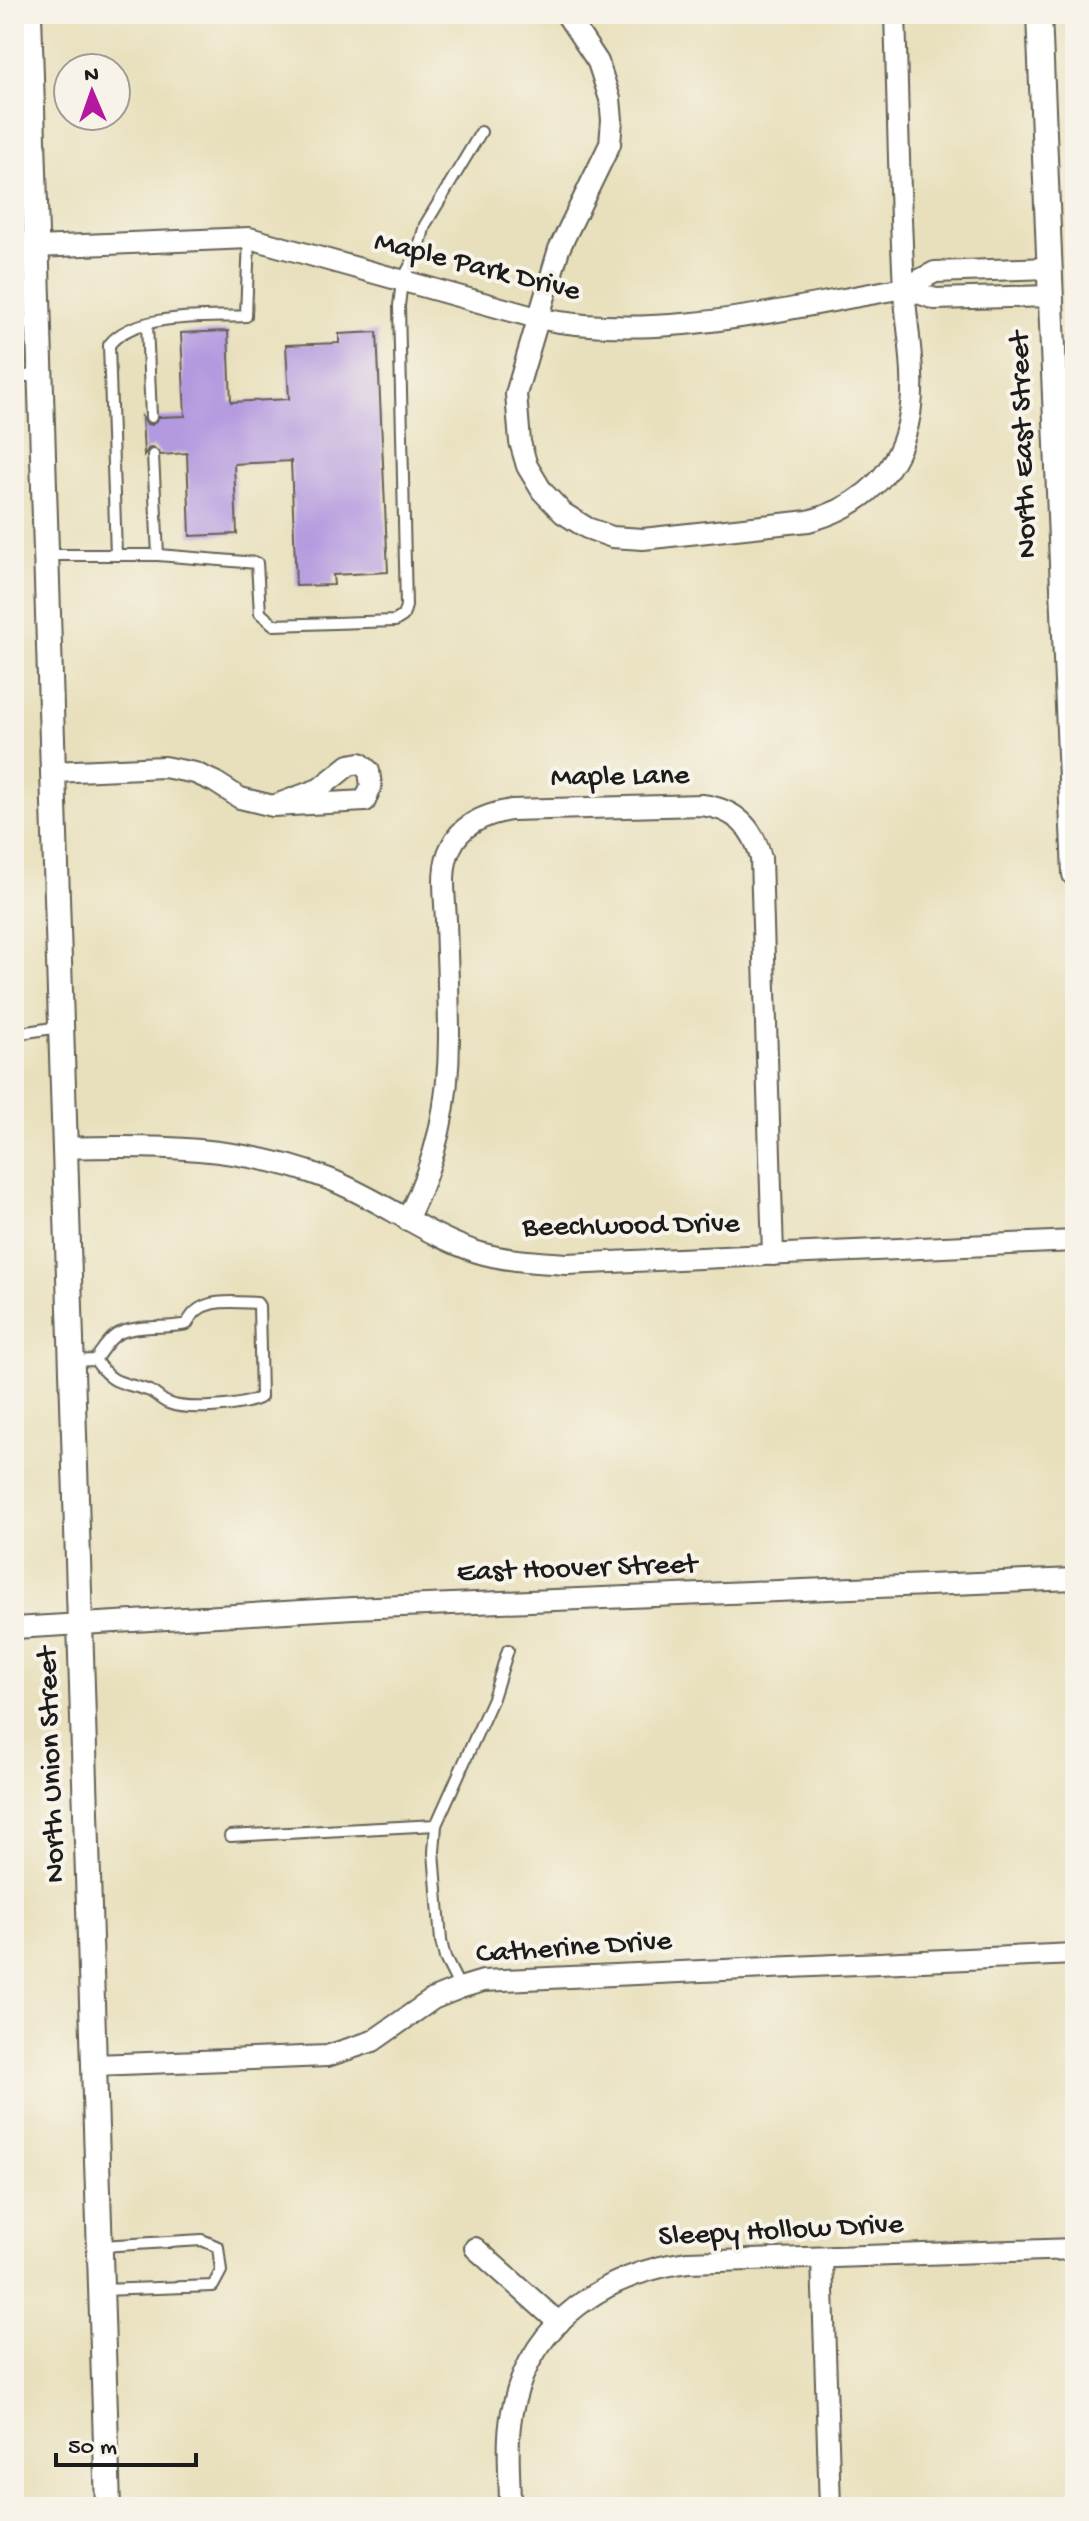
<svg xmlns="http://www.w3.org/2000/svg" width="1089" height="2521" viewBox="0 0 1089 2521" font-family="'Gochi Hand',sans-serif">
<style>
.building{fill:#b399df}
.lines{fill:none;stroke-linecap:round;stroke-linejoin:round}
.service-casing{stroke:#636154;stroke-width:14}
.minor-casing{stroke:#636154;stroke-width:24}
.tertiary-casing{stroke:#636154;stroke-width:28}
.service{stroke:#fff;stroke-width:10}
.minor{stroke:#fff;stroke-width:20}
.tertiary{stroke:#fff;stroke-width:24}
.labels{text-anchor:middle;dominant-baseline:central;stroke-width:8;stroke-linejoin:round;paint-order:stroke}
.street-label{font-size:30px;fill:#1c1c1c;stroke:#f7f3e8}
</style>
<rect width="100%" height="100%" fill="#f7f3e8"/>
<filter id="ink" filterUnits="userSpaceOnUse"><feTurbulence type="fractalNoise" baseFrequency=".0125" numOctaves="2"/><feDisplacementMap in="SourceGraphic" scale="16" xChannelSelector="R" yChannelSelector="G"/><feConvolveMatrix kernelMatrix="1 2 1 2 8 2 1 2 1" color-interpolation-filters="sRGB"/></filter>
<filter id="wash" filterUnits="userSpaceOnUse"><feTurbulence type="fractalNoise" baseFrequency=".006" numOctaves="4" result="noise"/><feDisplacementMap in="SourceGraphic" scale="32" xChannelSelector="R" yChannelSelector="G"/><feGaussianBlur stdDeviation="1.8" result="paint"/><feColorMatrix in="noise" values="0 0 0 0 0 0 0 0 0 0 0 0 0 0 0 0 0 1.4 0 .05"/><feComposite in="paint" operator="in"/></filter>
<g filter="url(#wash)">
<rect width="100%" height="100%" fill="#e8e0bc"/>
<g id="blocks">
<path class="building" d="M228,331l3,71 58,-3 -3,-54 53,-2v-9l38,-2 11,240 -55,3 1,10 -38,1 -5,-125 -57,3 3,70 -47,2 -3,-83 -26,2 -8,-8 -5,2 -4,6 -2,-38 5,7 5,1 7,-8 26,-1 -4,-83z"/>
</g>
</g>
<g filter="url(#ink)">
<use href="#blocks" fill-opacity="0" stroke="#636154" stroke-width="2"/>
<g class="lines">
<defs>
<g id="service">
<path d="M147,324l4,93"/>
<path d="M14,329l22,-11"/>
<path d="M14,375l26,2"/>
<path d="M153,455l5,100"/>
<path d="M47,555h111l99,8 3,50 14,12 121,-4 8,-5 3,-10 -7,-300 3,-25 16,-30 7,-26 56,-93"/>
<path d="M116,555l-7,-210c25,-33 99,-27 137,-29l3,-78"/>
<path d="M14,1034l45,-7"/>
<path d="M72,1361l23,-1c6,-8 13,-20 21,-25 17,-11 51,-6 71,-11 12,-28 45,-22 70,-21l2,3 2,91c-18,10 -74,14 -93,6 -8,-3 -13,-11 -21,-13 -27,-9 -33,-4 -52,-30"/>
<path d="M230,1836l206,-11"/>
<path d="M460,1988l-15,-30 -4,-17 -7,-89 2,-27 57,-127 15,-48"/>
<path d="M101,2246l101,-6 16,7 3,24 -8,15 -111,4"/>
</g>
<g id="minor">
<path d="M566,14l32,48 12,37 2,21 -2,24 -51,105 -43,145 4,48 7,24 15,25 21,22 24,15 25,9 31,2 165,-18c44,-11 81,-38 96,-83 17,-48 3,-101 0,-151 -5,-91 -6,-182 -9,-273"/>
<path d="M36,247l213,-9 288,80c120,25 248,-10 367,-30l31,-16 115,-4"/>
<path d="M904,288l31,11 116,-3"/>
<path d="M53,772l111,-5 31,6 20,9 25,16 33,8 92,-5 6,-15 -2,-15 -9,-8 -11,2 -30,24 -46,17"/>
<path d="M65,1148c91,-3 179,-2 264,31 51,20 96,56 148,73 29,9 60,10 90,12l508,-23"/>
<path d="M407,1220c30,-62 42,-115 42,-183 0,-39 -2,-78 -3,-117 -1,-23 -6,-52 5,-73 11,-24 35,-33 60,-37l191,-5c32,4 51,21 59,53l12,397"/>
<path d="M14,1628l339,-20 722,-29"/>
<path d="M95,2065l232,-9 46,-15 60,-42 27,-11 23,-7 592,-27"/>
<path d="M475,2248l84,75"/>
<path d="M822,2258l8,249"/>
<path d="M510,2507c0,-34 -5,-70 4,-104 20,-83 93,-130 174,-141l387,-13"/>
</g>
<g id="tertiary">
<path d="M29,14l79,2493"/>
<path d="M1039,14l36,860"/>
</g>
</defs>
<use href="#service" class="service-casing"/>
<use href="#minor" class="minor-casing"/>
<use href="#tertiary" class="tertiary-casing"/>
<use href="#service" class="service"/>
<use href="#minor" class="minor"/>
<use href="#tertiary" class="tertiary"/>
</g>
</g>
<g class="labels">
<g class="street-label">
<text transform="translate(477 268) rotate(14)">Maple Park Drive</text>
<text transform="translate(1025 445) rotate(-92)">North East Street</text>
<text transform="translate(620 778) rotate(-1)">Maple Lane</text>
<text transform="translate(631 1227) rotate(-1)">Beechwood Drive</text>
<text transform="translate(577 1570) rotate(-2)">East Hoover Street</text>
<text transform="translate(53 1765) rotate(-92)">North Union Street</text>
<text transform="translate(574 1949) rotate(-4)">Catherine Drive</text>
<text transform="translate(781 2232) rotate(-3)">Sleepy Hollow Drive</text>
</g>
</g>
<rect width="1089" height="2521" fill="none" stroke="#f7f3e8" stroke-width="48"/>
<g transform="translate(92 92) rotate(358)"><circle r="38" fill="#f7f3e8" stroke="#9f9d96" stroke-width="2"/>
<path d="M0-6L14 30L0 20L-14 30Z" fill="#b5179e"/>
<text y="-12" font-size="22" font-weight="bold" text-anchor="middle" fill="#1c1c1c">N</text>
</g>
<path d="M56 2453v12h140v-12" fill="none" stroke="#1c1c1c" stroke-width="4"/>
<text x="68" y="2453" font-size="24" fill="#1c1c1c" stroke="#f7f3e8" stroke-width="6" paint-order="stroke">50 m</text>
</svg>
